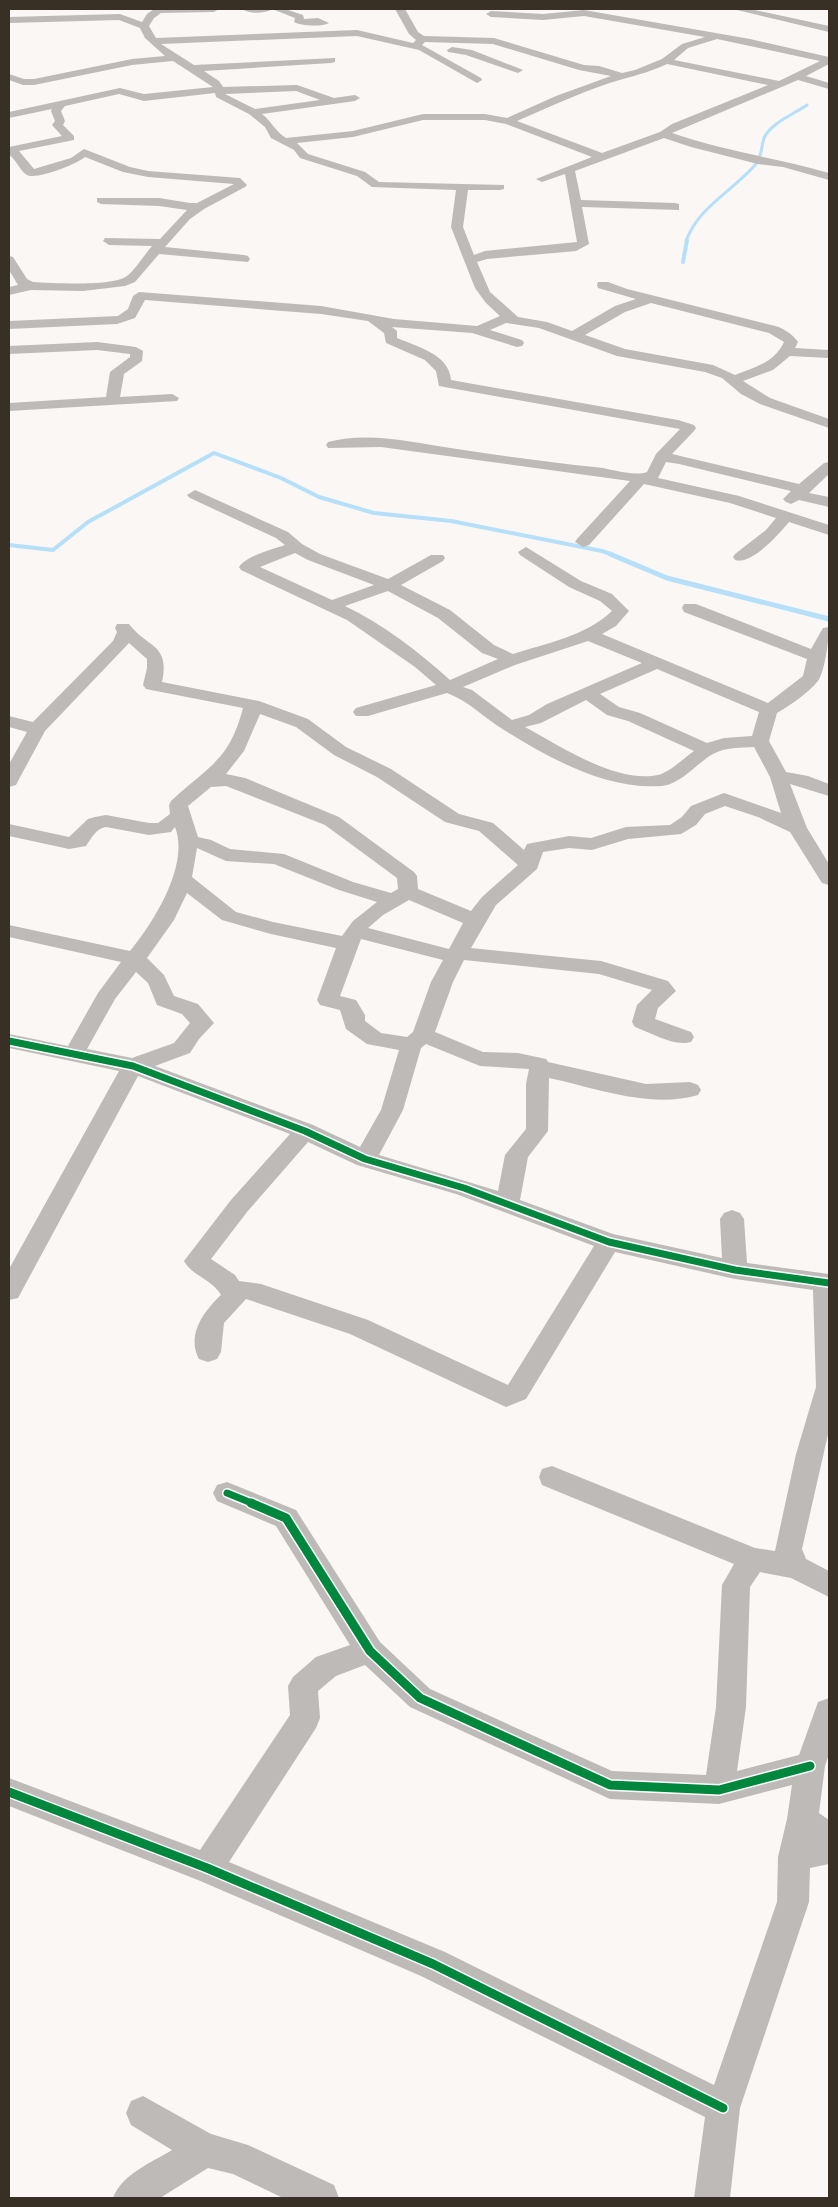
<svg xmlns="http://www.w3.org/2000/svg" width="838" height="2207" viewBox="0 0 838 2207" font-family="Lato,sans-serif">
<style>
.lines{fill:none;stroke-linecap:round;stroke-linejoin:round}
.stream-far2{stroke:#b6dff9;stroke-width:3}
.stream-far1{stroke:#b6dff9;stroke-width:4}
.stream{stroke:#b6dff9;stroke-width:5}
.minor{fill:#bebab7;fill-rule:evenodd}
.cycleway-far1-casing{stroke:#fff;stroke-width:10}
.cycleway-casing{stroke:#fff;stroke-width:12}
.cycleway-far1{stroke:#00873e;stroke-width:7}
.cycleway{stroke:#00873e;stroke-width:9}
</style>
<rect width="100%" height="100%" fill="#faf7f4"/>
<g class="lines">
<path class="stream-far2" d="M686,241c13,-35 47,-50 70,-77 6,-7 5,-17 8,-26 7,-15 30,-24 43,-33"/>
<g class="stream-far1">
<path d="M683,262l4,-22"/>
<path d="M9,545l44,5 35,-28 126,-69 67,25 38,19 55,16 77,8 151,30 11,4"/>
</g>
<path class="stream" d="M610,554l57,24 162,41"/>
<g class="minor">
<path d="M154,9h65l-5,3 -53,1 -7,5 -5,8 7,12 201,-8 56,13 3,-3 -7,-6 -14,-25h10l13,23 6,4 70,2 90,27 15,1 23,7 13,-3 27,-11 20,-15 23,-7 -121,-21 -41,4 -52,-3 -5,-3 5,-3 52,3 41,-4 166,29 79,18v7l-23,12 23,7v6l-31,-9 -126,53c52,18 105,25 157,40v7l-46,-13 -25,-3 -67,-17 -27,-9 -89,33 6,29 94,3 4,1v6l-97,-3 7,37 -13,7 -89,8 -10,3 13,30 28,25 29,5 25,9 43,-25 21,-7 -38,-11 -1,-3 1,-3h10l19,7 152,38c8,4 13,7 19,15l-3,6 34,2v8l-39,-2 -17,14 -30,11 27,17 59,21v9l-69,-24 -19,-10 -19,-16 -17,-6 -88,-16 -78,-28 -33,-5 -16,7 32,10 2,3 -2,3 -5,1 -45,-14 -80,-6 5,4v7c21,9 52,16 54,42l227,40 16,5 2,3 -2,3 -22,23 127,30 25,-21 5,-1v12l-20,19 20,4v10l-30,-7 -8,4 -5,-2 -3,-3 8,-8 -112,-27 -13,-2 -8,16 81,18 90,29v10l-40,-13c-10,12 -37,43 -54,38l-2,-3 2,-3 31,-24 10,-12 -46,-15 -86,-19 -55,61 -6,2 -8,-5 2,-3 53,-58 -249,-34 -53,1 -2,-3 2,-3c42,-11 87,1 129,7 46,7 91,13 137,18 16,1 38,10 53,5l9,-18 24,-25 -241,-43 -3,-15 -11,-11 -39,-17 -2,-10 -16,-12 -47,-7 -176,-14 -10,18 -18,6 -108,5v-8l109,-5 10,-7 5,-13 6,-4 182,14 73,13 83,7 23,-10 -14,-13 -11,-15 -24,-61 5,-37 -84,-3 -15,-11 -57,-18 -6,-8 -23,-12 -6,-11 -16,-13 -33,-17 -1,-4 -71,8 -25,-7 -54,12 -4,5 4,10 -2,4 11,11v4l-55,11 15,18 37,-11 13,-9 46,18 18,4 92,7 7,7 -2,2 -41,22 -14,10 -25,28 79,8 4,1 2,3 -2,3 -89,-8 -24,28 -10,4 -42,5 -52,-1 -22,5v-8l9,-2 -9,-15v-14l4,1 14,22 6,3c19,1 79,5 94,-6 9,-7 17,-21 25,-30l-43,-1 -6,-4 2,-3 55,1 27,-29 -28,-4 -58,-2 -4,-2v-4h62l31,5h7l37,-19 -86,-7 -25,-5 -38,-15c-8,7 -48,23 -58,18 -7,-4 -11,-16 -18,-20v-8l53,-11 -10,-11 3,-4 -4,-10 1,-2 -43,9v-6l111,-24 24,6 69,-7 -40,-26 -41,4 -98,20h-11l-14,-5v-6l15,5h10l98,-20 33,-3 -20,-18 -5,-10 -21,-8 -110,3v-6l111,-3 22,8 5,-8zM357,36l62,14 58,33 5,-3 -1,-2 -59,-33 3,-3 68,2 86,26 32,6 -55,20 -49,22 -22,-4h-62l-70,17 -67,7c-10,-6 -15,-17 -24,-24l93,-13 5,-3 -5,-3 -21,3 -37,-13 -74,2 -4,-6 -15,-10 127,-8 4,-1v-4l-141,7 -33,-21zM717,39l103,22 -41,20 -105,-21 14,-12zM667,64l101,21 -96,39 -12,8 -58,21 -85,-32c35,-15 70,-32 106,-42 15,-4 29,-8 44,-15zM296,91l24,9 -65,9 -30,-15zM423,120h62l21,4 86,33 -56,22 6,3 23,-8 12,68 -92,9 -11,4 -11,-28 5,-37h32l4,-1v-4l-125,-3 -14,-10 -57,-18 -11,-11 56,-6zM651,303l118,30 15,9c-10,21 -29,25 -49,33l-22,-10 -88,-16 -40,-14 40,-23z"/>
<path d="M242,9h43l18,6 1,4 14,-1 11,5c-6,4 -29,3 -35,-1l1,-4 -23,-9c-7,5 -23,5 -30,0z"/>
<path d="M733,9h17l79,17v6z"/>
<path d="M452,47l20,3 51,20 -5,3 -52,-18 -18,-3 -1,-2z"/>
<path d="M97,342l39,5 7,4 -1,10 -18,13 -4,23 52,-3 7,4 -2,3 -168,10v-8l97,-6 4,-25 20,-15v-3l-33,-4 -88,4v-8z"/>
<path d="M195,490l93,42 14,12 18,10 68,25 43,-24h12l2,3 -2,3 -42,24 49,25 44,35 19,9c34,-11 73,-18 99,-43l-12,-10 -31,-14 -49,-32 -2,-3 8,-5 55,34 31,13 17,17 -13,15 -14,8 166,69 35,-27 4,-17 -123,-47 -2,-4 2,-4h12l115,45 12,-21 6,-1c0,12 -4,44 -11,54 -10,12 -27,24 -41,32l-8,28 17,31 22,4 21,8v12l-39,-12 17,44 22,36v21l-7,-2 -32,-51 -32,-15 -33,-11 -20,8 -9,11 -15,9 -53,5 -36,11 -23,-2 -26,4 -6,17 -41,36 -25,43 130,13 67,20 8,10 -18,17 -3,11 36,13 3,5 -3,5c-17,5 -39,-9 -56,-15l-3,-5 5,-17 15,-15 -53,-16 -135,-14 -11,22 -18,50 48,20 35,1 28,6 2,3 98,22 44,-2 8,3 3,5 -3,5c-48,14 -102,-7 -149,-17l-1,53 -20,26 -8,43 93,34 109,24 -2,-39 4,-6 8,-3 8,3 4,6 3,44 82,11v156l-27,119 4,10 23,12v26l-38,-19 -31,-6 -10,15 -4,120 -9,64 62,-16 19,-53 11,-4v56l-4,12 -6,47 10,7v44l-19,4 -1,34 -69,206 -10,90h-36l11,-81 -284,-141 -223,-96 -189,-74v-28l191,72 90,-135 -2,-29 5,-9 23,-20 34,-12 -74,-119 -59,-25 -4,-8 4,-8 10,-3 69,28 84,132 50,47 182,82 94,4 10,-68 6,-122 12,-21 -192,-79 -3,-8 3,-8 10,-3 203,82 20,3 21,-97 20,-67 -3,-97 -78,-11 -120,-27 -89,147 -20,8 -156,-73 -104,-35 -22,24 -3,29 -4,7 -9,3 -9,-3c-13,-24 5,-48 22,-64 -8,-15 -29,-19 -37,-34l47,-61 59,-66 -152,-58 -120,222 -9,2v-31l110,-198 -110,-23v-14l59,12 30,-53 23,-31 -112,-25v-12l121,26c23,-28 60,-86 45,-124l-4,5 -22,3 -43,-8c-11,2 -15,12 -20,19l-17,3 -60,-13v-12l60,13 19,-18 7,-2 11,-2 43,8h9l12,-9 -1,-9 2,-4c36,-34 58,-39 72,-93l-97,-19 -3,-4 4,-17v-9l-18,-16 -84,88 -27,50 -2,4 -7,2v-23l18,-32 -18,-5v-11l24,6 80,-81 4,-9 -2,-4 2,-4h12c19,25 41,19 33,58l97,19 49,18 38,28 45,22 68,45 34,9 31,27 3,-6 42,-8 22,2 35,-11 44,-2 12,-8 9,-11 33,-13 57,20 -11,-36 -16,-30c-14,1 -28,0 -41,7 -16,9 -32,30 -51,32 -56,4 -111,-27 -158,-56 -20,-12 -35,-29 -57,-37l-79,23h-12l-3,-4 3,-4 80,-23 -21,-18 -68,-47 -106,-50 -2,-3c9,-12 32,-17 46,-22l-9,-7 -86,-40 -3,-3zM295,553l13,7 66,25 -42,15 -72,-33zM388,591l50,27 44,35 16,6 -48,21c-31,-28 -67,-56 -105,-74zM588,641l54,22 -95,41 -18,11 -17,5 -40,-30 -9,-3 52,-22zM657,669l102,43 -7,24 -28,2 -17,5 -67,-30 -21,-6 -19,-13zM586,700l21,15 21,6 66,30c-10,7 -24,21 -36,24 -41,9 -98,-29 -133,-48l16,-4zM260,714l36,13 38,28 43,22 68,45 34,9 39,34 -36,32 -11,14 -53,-22 -1,-13 -3,-4 -75,-55 -94,-39 -19,-4 18,-23zM226,786l99,39 72,53 1,11 -7,4 -38,-11 -69,-28 -54,-5 -19,-9 -13,-3 -10,-31 23,-19zM197,848l29,13 48,3 65,26 38,12 -24,19 -11,15 -69,-14 -37,-10 -44,-35zM187,893l35,27 49,14 65,14 -19,52 3,5 20,5 6,19 21,15 32,6 -18,60 -21,37 -47,-22 -158,-59 35,-13 9,-14 15,-16 -16,-19 -24,-8 -10,-21 -17,-17 27,-38zM409,900l54,23 -14,26 -81,-21 15,-13zM361,939l82,21 -12,22 -18,50 -6,5 -26,-4 -16,-12v-6l-9,-15 -16,-4zM136,972l12,11 9,22 25,9 8,9 -16,20 -42,15 -45,-9 28,-50zM426,1044l54,22 49,3 -3,15v45l-21,26 -7,36 -119,-36 24,-45 18,-62zM308,1142l49,23 99,29 138,52 -86,139 -140,-65 -107,-36 -22,-3 -4,-6 -24,-16 36,-47zM365,1665l45,42 200,92 109,5 73,-19 -5,34 -9,38 -1,45 -63,183 -269,-133 -216,-90 87,-134 4,-10 -2,-27 18,-15z"/>
<path d="M143,2096l68,38 37,11 86,40 5,13h-56l-50,-24 -25,-6 -48,30h-47c9,-24 38,-35 59,-48l-41,-25 -5,-12 5,-12z"/>
</g>
<defs>
<g id="cycleway-far1">
<path d="M9,1041l124,25 172,65 60,28 99,29 145,54 126,28 94,13"/>
<path d="M227,1493l27,11"/>
</g>
<g id="cycleway">
<path d="M251,1503l35,15 84,133 50,47 190,87 109,5 91,-24"/>
<path d="M9,1792l198,76 226,96 290,144"/>
</g>
</defs>
<use href="#cycleway-far1" class="cycleway-far1-casing"/>
<use href="#cycleway" class="cycleway-casing"/>
<use href="#cycleway-far1" class="cycleway-far1"/>
<use href="#cycleway" class="cycleway"/>
</g>
<rect width="838" height="2207" fill="none" stroke="#383025" stroke-width="20"/>
</svg>
